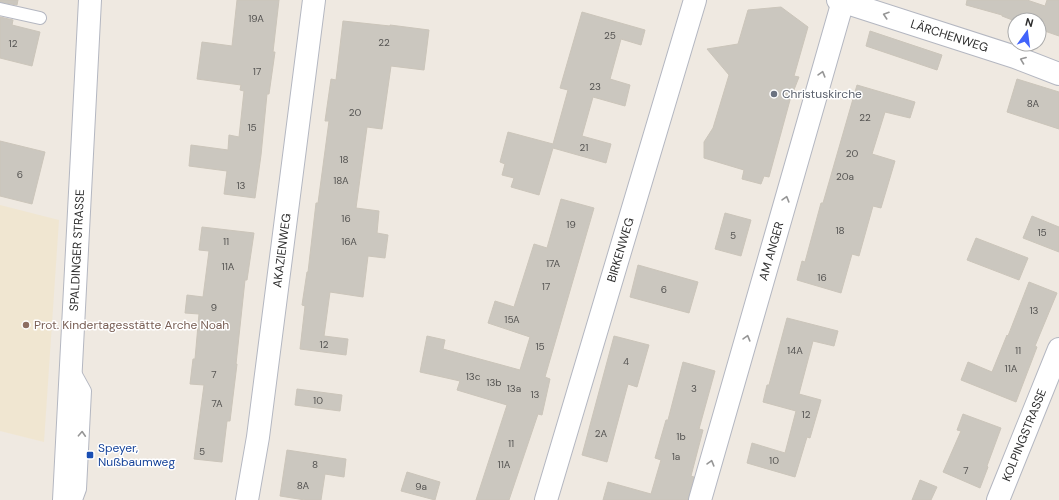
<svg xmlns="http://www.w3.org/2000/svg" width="1059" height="500" viewBox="0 0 1059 500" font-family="'DM Sans',sans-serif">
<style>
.education{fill:#f0e6d1}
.building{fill:#cbc7bf;stroke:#cbc5ba}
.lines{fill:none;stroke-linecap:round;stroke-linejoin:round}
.lane-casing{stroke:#b4b7c1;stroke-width:14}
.street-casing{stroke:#b4b7c1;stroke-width:24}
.secondary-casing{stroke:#b4b7c1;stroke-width:24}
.lane{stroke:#fff;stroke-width:12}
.street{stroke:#fff;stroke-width:22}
.secondary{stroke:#fff;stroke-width:22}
.oneway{stroke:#969696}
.worship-dot{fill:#6b7280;stroke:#fff;stroke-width:1.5}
.education-dot{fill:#8d6e63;stroke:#fff;stroke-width:1.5}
.transit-dot{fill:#1a4fb4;stroke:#fff;stroke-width:1.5}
.labels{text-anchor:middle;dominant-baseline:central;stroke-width:3;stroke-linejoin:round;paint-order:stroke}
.number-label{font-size:10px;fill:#555452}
.street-label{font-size:12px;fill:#2e2e2e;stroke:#fff}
.worship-label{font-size:12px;fill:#5b616d;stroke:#fff;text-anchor:start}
.education-label{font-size:12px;fill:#785e54;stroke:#fff;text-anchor:start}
.transit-label{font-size:12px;fill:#164399;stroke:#fff;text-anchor:start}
</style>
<rect width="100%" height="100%" fill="#efe9e1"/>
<path class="education" d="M0,205l59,15 -15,222 -44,-11z"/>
<g class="building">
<path d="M0,0h18l-1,5 -17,-3z"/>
<path d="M237,0h42l-6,52h2l-6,42h-2l-6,61 -6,43 -31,-4 3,-23 -38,-5 2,-21 37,5 1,-15 10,2 5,-46 -4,-1 1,-5 -44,-6 5,-37 30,4z"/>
<path d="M967,0h60l18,6 2,-6h12v36l-20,-7v-9h-24v1l-13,-5v-1l-36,-10z"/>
<path d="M781,7l27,20 -14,49 5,1 -9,23 -21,77 -5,-1 -3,8 -19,-5 2,-9 -40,-12v-16l9,-14 16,-53 -22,-26 31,-5 10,-34z"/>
<path d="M582,12l63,18 -4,15 -20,-6 -11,40 20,6 -5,21 -32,-9 -11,39 29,8 -5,19 -53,-15 -14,47 -28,-8 3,-9 -12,-3 3,-11 -5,-2 8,-30 45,12 15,-54 -8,-2z"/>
<path d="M0,17l13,3 -1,5 28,7 -8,34 -32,-8z"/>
<path d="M343,21l47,5v-1l39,5 -5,40 -33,-4 -9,63 -15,-2 -11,81 23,3 -2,22 11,2 -3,23 -17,-2 -5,41 -33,-5 -6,44 24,3 -2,16 -46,-6 5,-43 -3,-1 5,-33h1l8,-69h2l11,-82h-4l6,-42 5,1z"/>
<path d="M870,31l72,24 -5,15 -71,-24z"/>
<path d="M1017,79l42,13v37l-52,-17z"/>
<path d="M857,85l58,17 -5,16 -25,-6 -13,42 23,7 -14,47 -8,-2 -14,50 -7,-2 -11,39 -44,-13 5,-19 3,1 16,-59h2z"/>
<path d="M0,141l45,11 -13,52 -32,-8z"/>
<path d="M561,199l33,9 -49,169 5,2 -8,36 -4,-1 -29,86h-33l31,-95 -50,-15 3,-9 -40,-9 7,-36 18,4 -2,9 77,21 10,-33 -42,-14 7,-22 19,6 20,-63 13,4z"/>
<path d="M725,213l26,7 -10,36 -26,-7z"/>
<path d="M1032,216l27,11v25l-36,-14z"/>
<path d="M202,227l52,6 -7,47h-2l-9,84h1l-7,57h-3l-5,41 -28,-3 10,-74 -14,-1 3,-25h2l4,-45 -14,-1 2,-18 16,2 6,-46 -10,-1z"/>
<path d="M976,238l52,20 -9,22 -52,-20z"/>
<path d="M638,265l60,17 -9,31 -59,-16z"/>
<path d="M1029,282l28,11 -22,53 2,1 -21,55 -55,-22 7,-18 24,10 15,-37 1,1z"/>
<path d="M787,318l51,13 -4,15 -21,-5 -14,53 22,6 -11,38 -3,-1 -12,40 -48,-14 5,-20 33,10 11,-42 -33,-9 4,-17h2z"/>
<path d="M614,336l35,9 -12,42 -9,-3 -21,78 -25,-7z"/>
<path d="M683,362l32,9 -16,58 4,1 -12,46 3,1 -6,23h-85l5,-18 43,12 10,-34 -6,-2 11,-38h2z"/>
<path d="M297,389l45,6 -2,16 -45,-6z"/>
<path d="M963,414l38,14 -14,38 1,1 -8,21 -37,-16 18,-41 -4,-1z"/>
<path d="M287,450l59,9 -2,18 -19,-3 -4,26h-16l-25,-4z"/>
<path d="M407,472l33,10 -5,18 -34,-9z"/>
<path d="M920,480l17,7 -6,13h-19z"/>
</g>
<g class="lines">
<defs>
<g id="lane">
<path d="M0,9l40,9"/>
<path d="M74,371l11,20 -5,98 -4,11"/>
</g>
<g id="street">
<path id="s1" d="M838,0l177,57 44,17"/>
<path id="s2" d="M247,500l11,-63 56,-437"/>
<path id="s3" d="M546,500l149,-500"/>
<path id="s4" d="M700,500l143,-499"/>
<path id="s5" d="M998,500l61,-151"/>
</g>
<g id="secondary">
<path id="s6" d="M64,500l26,-500"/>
</g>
</defs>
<use href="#lane" class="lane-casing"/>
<use href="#street" class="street-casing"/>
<use href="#secondary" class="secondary-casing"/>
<use href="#lane" class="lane"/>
<use href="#street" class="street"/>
<use href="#secondary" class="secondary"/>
</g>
<defs><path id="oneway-chevron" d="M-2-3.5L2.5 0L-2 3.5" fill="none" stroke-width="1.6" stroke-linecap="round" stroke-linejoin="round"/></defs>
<g class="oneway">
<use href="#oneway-chevron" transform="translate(886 15) rotate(-162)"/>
<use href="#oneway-chevron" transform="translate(1023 60) rotate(-159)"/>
<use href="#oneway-chevron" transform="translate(822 74) rotate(-74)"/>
<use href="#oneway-chevron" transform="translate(786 199) rotate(-74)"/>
<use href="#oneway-chevron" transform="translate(747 338) rotate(-74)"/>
<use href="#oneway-chevron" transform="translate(82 434) rotate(-87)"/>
<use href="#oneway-chevron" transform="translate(711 463) rotate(-74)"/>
</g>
<circle class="worship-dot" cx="774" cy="94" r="4"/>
<circle class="education-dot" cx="26" cy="325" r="4"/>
<rect class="transit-dot" x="86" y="451" width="8" height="8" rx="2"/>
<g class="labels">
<g class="number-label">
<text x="256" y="18">19A</text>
<text x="610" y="35">25</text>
<text x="384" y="42">22</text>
<text x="13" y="43">12</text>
<text x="257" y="71">17</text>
<text x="595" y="86">23</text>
<text x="1033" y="103">8A</text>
<text x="355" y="112">20</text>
<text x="865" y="117">22</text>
<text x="252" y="127">15</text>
<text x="584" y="147">21</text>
<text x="852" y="153">20</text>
<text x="344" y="159">18</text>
<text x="20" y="174">6</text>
<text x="845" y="176">20a</text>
<text x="341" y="180">18A</text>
<text x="241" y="185">13</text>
<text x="346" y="218">16</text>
<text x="571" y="224">19</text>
<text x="840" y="230">18</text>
<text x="1042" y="232">15</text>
<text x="733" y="235">5</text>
<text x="226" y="241">11</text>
<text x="349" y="241">16A</text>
<text x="553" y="263">17A</text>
<text x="228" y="266">11A</text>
<text x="822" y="277">16</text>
<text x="546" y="286">17</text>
<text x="664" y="289">6</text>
<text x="214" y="307">9</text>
<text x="1034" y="310">13</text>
<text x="512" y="319">15A</text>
<text x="324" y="344">12</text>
<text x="540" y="346">15</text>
<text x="795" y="350">14A</text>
<text x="1018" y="350">11</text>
<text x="626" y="361">4</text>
<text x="1011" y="368">11A</text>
<text x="214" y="374">7</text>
<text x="473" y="376">13c</text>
<text x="494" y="382">13b</text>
<text x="514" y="388">13a</text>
<text x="694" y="388">3</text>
<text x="535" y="394">13</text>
<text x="318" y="400">10</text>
<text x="217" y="403">7A</text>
<text x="806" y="414">12</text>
<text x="601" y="433">2A</text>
<text x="681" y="436">1b</text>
<text x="511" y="443">11</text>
<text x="202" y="451">5</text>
<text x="676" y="456">1a</text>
<text x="774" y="460">10</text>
<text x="315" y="464">8</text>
<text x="504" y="464">11A</text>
<text x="966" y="470">7</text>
<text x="303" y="485">8A</text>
<text x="421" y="486">9a</text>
</g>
<g class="street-label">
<text stroke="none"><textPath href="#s1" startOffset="117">LÄRCHENWEG</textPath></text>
<text stroke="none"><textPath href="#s6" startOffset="250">SPALDINGER STRASSE</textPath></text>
<text stroke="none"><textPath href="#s2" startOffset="252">AKAZIENWEG</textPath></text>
<text stroke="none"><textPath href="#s3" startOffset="261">BIRKENWEG</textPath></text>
<text stroke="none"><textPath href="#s4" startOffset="259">AM ANGER</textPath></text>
<text stroke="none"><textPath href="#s5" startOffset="70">KOLPINGSTRASSE</textPath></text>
</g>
<g class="worship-label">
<text x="782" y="94">Christuskirche</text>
</g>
<g class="education-label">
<text x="34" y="325">Prot. Kindertagesstätte Arche Noah</text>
</g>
<g class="transit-label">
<text x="98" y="448">Speyer,<tspan x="98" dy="14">Nußbaumweg</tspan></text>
</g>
</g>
<g transform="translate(1027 32) rotate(14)"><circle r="19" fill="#ffffff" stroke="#ababab"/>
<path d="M0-3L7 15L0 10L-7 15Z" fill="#4264fb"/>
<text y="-6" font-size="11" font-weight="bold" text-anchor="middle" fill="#2e2e2e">N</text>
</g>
</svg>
